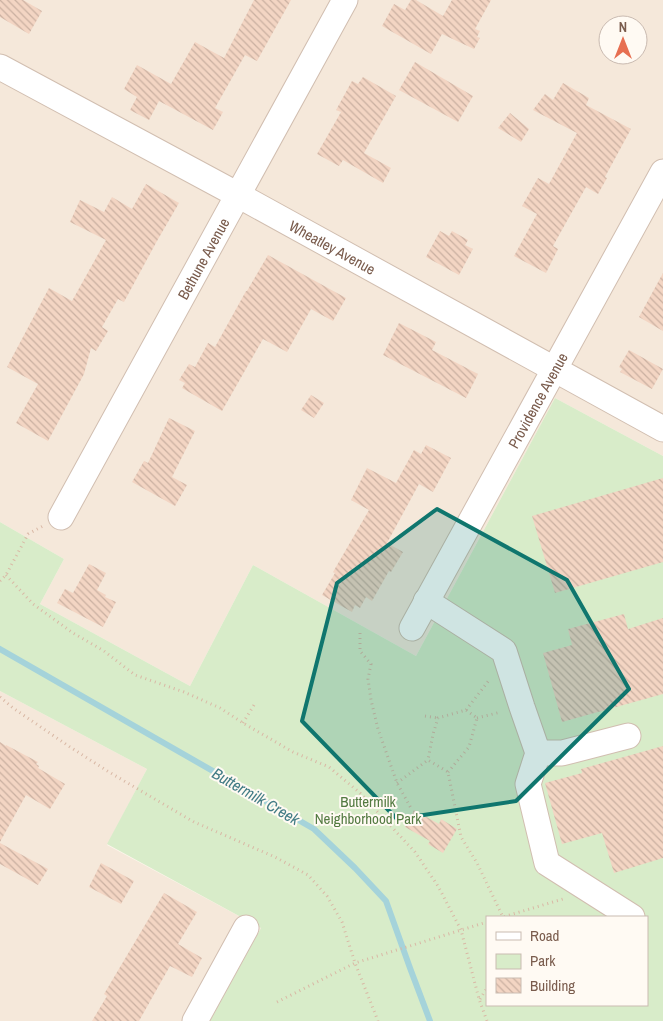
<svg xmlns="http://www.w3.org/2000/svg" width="663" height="1021" viewBox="0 0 663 1021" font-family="'Archivo Narrow',sans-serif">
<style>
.residential{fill:#f5e8da;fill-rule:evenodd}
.green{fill:#d8ecc9;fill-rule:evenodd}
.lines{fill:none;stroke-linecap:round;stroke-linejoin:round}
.stream{stroke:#a5d3da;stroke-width:6}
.building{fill:url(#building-back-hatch)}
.minor-casing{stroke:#d1beb0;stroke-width:27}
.path{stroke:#d9b8a5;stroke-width:3;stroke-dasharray:1 4;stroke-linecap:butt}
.minor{stroke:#fff;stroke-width:25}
.marked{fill:#0f766e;fill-opacity:0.2;stroke:#0f766e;stroke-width:4;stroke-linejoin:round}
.labels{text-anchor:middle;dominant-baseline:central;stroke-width:4;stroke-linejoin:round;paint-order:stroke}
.street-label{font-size:15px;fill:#7a5c4d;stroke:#fffaf3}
.park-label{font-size:15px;fill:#537a41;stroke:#fffaf3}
.water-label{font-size:16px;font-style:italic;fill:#437c86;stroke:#fffaf3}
</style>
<defs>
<pattern id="building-back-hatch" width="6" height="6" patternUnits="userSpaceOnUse" patternTransform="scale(1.25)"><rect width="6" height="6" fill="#f3d5c3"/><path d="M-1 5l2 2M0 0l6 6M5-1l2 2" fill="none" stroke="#cab0a1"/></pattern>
</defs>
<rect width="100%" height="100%" fill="#fdf6ec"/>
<g class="residential">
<path d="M0,0h663v456l-108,-58 -139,258 -163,-91 -63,121 -150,-82 24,-45 -64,-37zM608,25h30v30h-30z"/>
<path d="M0,691l147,78 -40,76 154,83 -51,93h-210z"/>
</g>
<path class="green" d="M555,398l108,58v565h-453l51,-93 -154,-84 40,-75 -147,-78v-169l64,37 -24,45 150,82 63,-121 163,91zM487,917h160v88h-160z"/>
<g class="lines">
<path class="stream" d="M0,649l314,180 41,39 31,33 24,67 20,53"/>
</g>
<g class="building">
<path d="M0,0h23l19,11 -13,23 -29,-17z"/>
<path d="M254,0h37l-34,61 -12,-6 -30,53 8,4 -10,18 -54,-29 -10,19 -19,-10 7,-13 -13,-8 13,-24 34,19 24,-42 29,16z"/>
<path d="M411,0h5l27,16 9,-16h39l-16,29 5,2 -3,6 3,1 -6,11 -32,-15 -11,20 -49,-28 12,-22 11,6z"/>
<path d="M415,62l58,34 -15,26 -59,-32z"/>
<path d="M363,77l33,19 -32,57 27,15 -8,15 -40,-23 -4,6 -22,-12 24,-42 -5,-2 16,-29 6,3z"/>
<path d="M563,83l26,15 -3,7 45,24 -26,48 2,1 -9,16 -12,-7 -33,59 5,3 -12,24 -32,-17 23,-42 -15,-8 16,-28 11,6 28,-51 -44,-23 12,-16 8,6z"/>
<path d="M510,113l19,16 -8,13 -23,-14z"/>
<path d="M146,184l33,19 -22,38 -33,61 -6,-3 -16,28 6,4 -12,20 -5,-3 -7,26 -36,67 -32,-18 22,-39 -31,-17 42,-79 23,13 34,-61 -36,-18 10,-22 24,12 8,-15 20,12z"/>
<path d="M440,231l9,5 3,-5 16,9 -3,5 8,4 -14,26 -33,-18z"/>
<path d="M268,255l78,43 -13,23 -22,-12 -24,43 -24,-13 -41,72 -40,-23 3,-5 -6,-3 10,-16 6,3 13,-24 7,4 31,-56h1z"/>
<path d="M663,273v58l-24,-14z"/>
<path d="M399,323l37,19 -4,8 46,24 -12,24 -83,-43z"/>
<path d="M629,350l34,19 -11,20 -32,-17 2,-3 -3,-2z"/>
<path d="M311,395l13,8 -10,15 -13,-8z"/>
<path d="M169,418l26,13 -23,46 15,8 -12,21 -43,-24 12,-21 4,2z"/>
<path d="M426,445l25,13 -18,34 -14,-8 -32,59 16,9 -12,20 -2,-1 -17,30 -6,-4 -6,11 -5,-3 -3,7 -30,-17 13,-22 -2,-1 36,-62 -18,-10 16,-32 29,15 18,-33 7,4z"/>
<path d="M663,478v84l-108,31 -23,-77z"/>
<path d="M89,564l17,9 -9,17 9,5 -1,2 11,5 -13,25 -46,-24 8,-14 8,4z"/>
<path d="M624,614l4,15 35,-11v76l-101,28 -19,-69 29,-8 -4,-16z"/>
<path d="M0,742l6,4v-1l32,17 -2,2 3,2 -1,2 27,16 -15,25 -24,-14 -26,47z"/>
<path d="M663,746v112l-49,15 -12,-40 -40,11 -17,-61 37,-10 -1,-4z"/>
<path d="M414,810l25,14 2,-5 16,10 -14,24 -15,-9 2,-3 -25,-14z"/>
<path d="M0,843l48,26 -10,16 -38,-21z"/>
<path d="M101,863l33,18 -13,23 -32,-17z"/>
<path d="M164,893l33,19 -19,32 24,14 -10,19 -22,-11 -31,55h-47l15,-25 -3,-2z"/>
</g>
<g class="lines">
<defs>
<g id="minor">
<path id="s1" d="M0,67l238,128 425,234"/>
<path id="s2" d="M61,517l284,-517"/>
<path d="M426,601l78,50 18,56 16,46 -10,31 19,79 85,54"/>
<path id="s3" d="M412,628l251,-456"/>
<path d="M538,753h24l66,-17"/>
<path d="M195,1021l51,-93"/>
</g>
</defs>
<use href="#minor" class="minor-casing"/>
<g class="path">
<path d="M6,575l27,29 40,29 31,18 31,24 49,17 36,16 23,15 50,29 36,15 31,26 55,59 23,34 23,44 18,69 8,22"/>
<path d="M0,581l6,-6 22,-41 15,-8"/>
<path d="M360,633v18l11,13 -3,15 3,21 7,29 19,54 15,27"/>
<path d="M0,697l13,11 57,39 39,25 44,26 41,24 81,35 33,18 19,21 15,26 13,41 23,58"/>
<path d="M466,710l24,-31"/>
<path d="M425,716l13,2"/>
<path d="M477,718l24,-6"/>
<path d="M243,723l11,-18"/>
<path d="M448,772l21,-25 8,-29 -11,-8 -28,8 -5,16 -5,26 20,12 13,65 16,26 26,54 60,-18"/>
<path d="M397,783l31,-23"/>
<path d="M480,999l7,-11"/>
<path d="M277,1002l78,-39 132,-41"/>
</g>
<use href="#minor" class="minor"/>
</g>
<path class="marked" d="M437,509l130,71 62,109 -113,112 -119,18 -95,-98 35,-138z"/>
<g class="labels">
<g class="street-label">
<text stroke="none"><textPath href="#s1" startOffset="378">Wheatley Avenue</textPath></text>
<text stroke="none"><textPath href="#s2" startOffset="295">Bethune Avenue</textPath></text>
<text stroke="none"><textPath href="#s3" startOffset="260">Providence Avenue</textPath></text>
</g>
<g class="park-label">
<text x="368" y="801">Buttermilk<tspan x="368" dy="17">Neighborhood Park</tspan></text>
</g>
<g class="water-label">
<text transform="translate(256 796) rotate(30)">Buttermilk Creek</text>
</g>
</g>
<rect x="486" y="916" width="162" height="90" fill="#fffaf3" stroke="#cabbb1"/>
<rect x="496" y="932" width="25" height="8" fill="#ffffff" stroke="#cabbb1"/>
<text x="530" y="941" font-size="15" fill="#7a5c4d">Road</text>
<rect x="496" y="954" width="25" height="15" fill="#d8ecc9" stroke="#cabbb1"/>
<text x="530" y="966" font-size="15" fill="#7a5c4d">Park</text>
<rect x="496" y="978" width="25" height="15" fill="url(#building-back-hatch)" stroke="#cabbb1"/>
<text x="530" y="991" font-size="15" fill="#7a5c4d">Building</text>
<g transform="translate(623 40)"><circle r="24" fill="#fffaf3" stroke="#cabbb1"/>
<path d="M0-4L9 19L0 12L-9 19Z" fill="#e76f51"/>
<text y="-8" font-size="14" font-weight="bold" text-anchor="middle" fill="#7a5c4d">N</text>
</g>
</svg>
